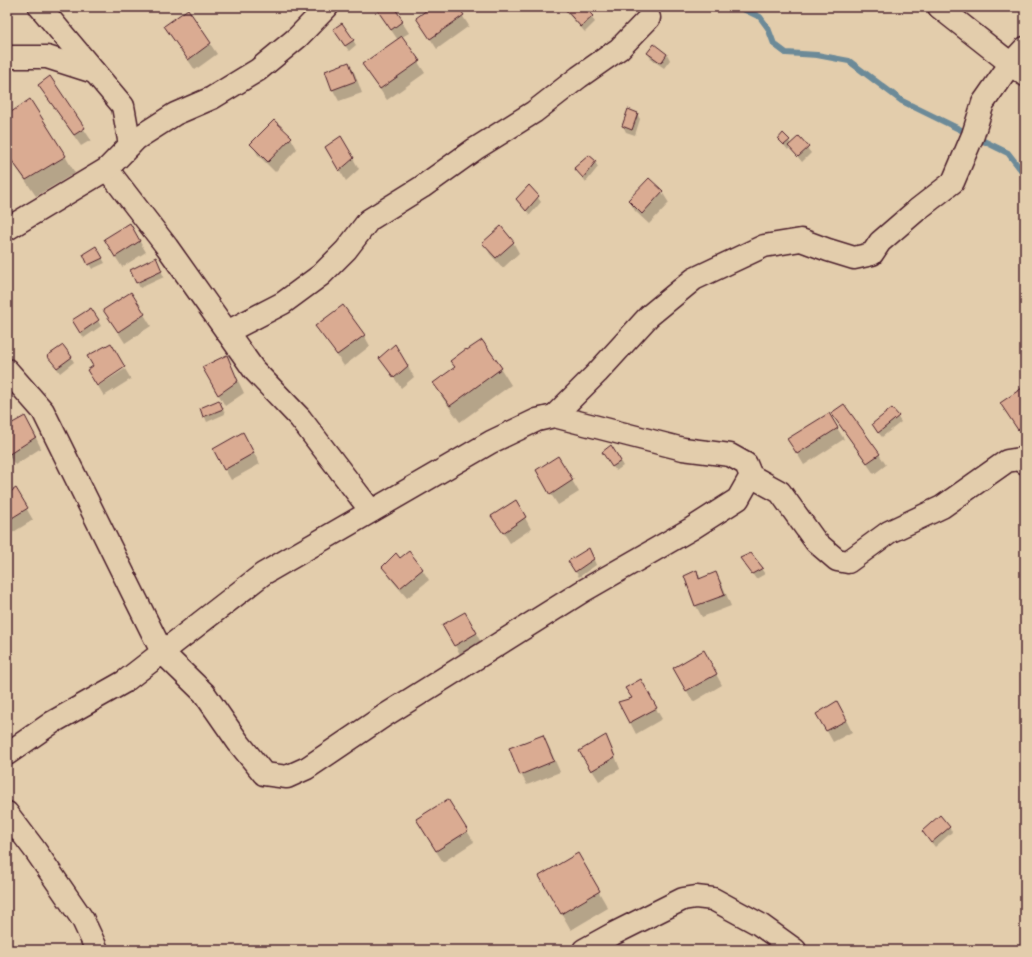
<svg xmlns="http://www.w3.org/2000/svg" width="1032" height="957" viewBox="0 0 1032 957" font-family="'Gochi Hand',sans-serif">
<style>
.shadow{fill:#0003}
.lines{fill:none;stroke-linecap:round;stroke-linejoin:round}
.stream{stroke:#6c8a98;stroke-width:6}
.building{fill:#daab92;stroke:#4a1f2b}
.minor-casing{stroke:#4a1f2b;stroke-width:25}
.minor{stroke:#e3cdac;stroke-width:22}
</style>
<rect width="100%" height="100%" fill="#e3cdac"/>
<filter id="ink" filterUnits="userSpaceOnUse"><feTurbulence type="fractalNoise" baseFrequency=".025" numOctaves="2"/><feDisplacementMap in="SourceGraphic" scale="8" xChannelSelector="R" yChannelSelector="G"/><feConvolveMatrix kernelMatrix="1 2 1 2 8 2 1 2 1" color-interpolation-filters="sRGB"/></filter>
<g filter="url(#ink)">
<g class="shadow">
<path d="M124,7h13l-10,5z"/>
<path d="M375,7h17l17,26 -7,4 23,36 -38,27 -17,-25 28,-35z"/>
<path d="M433,7h24l12,19 -32,23 -13,-20z"/>
<path d="M566,7h17l12,15 -10,10 -17,-18 -3,-6z"/>
<path d="M187,10l30,44 -22,16 -30,-43z"/>
<path d="M338,35l15,5 3,5 -7,6z"/>
<path d="M648,53l19,1 3,6 -6,8 -13,-9z"/>
<path d="M348,63l7,11 7,19 -23,8 -6,-11 -7,-18z"/>
<path d="M49,77l42,63 -10,6 -35,-50z"/>
<path d="M7,114l58,42 10,17 -39,23 -29,-42v-10l4,-3 -4,-7z"/>
<path d="M637,114l3,5 -5,16 -9,-3 -3,-6z"/>
<path d="M341,137l18,32 -13,12 -20,-34z"/>
<path d="M291,138l6,11 -22,23 -17,-17 -6,-11z"/>
<path d="M799,138l12,15 -9,9 -12,-15 -2,3 -9,-11 10,2 2,4z"/>
<path d="M595,162l3,5 -12,15 -10,-13z"/>
<path d="M649,179l13,13 7,11 -20,21 -14,-13 -6,-11z"/>
<path d="M529,186l12,16 -11,13 -13,-16z"/>
<path d="M129,224l17,28 -24,15 -11,-17z"/>
<path d="M513,242l6,11 -16,15 -13,-14 -6,-11z"/>
<path d="M96,247l9,16 -13,6 -8,-14z"/>
<path d="M158,264l6,13 -24,11 -9,-17z"/>
<path d="M131,293l20,33 -26,17 -14,-22z"/>
<path d="M91,309l10,17 -17,12 -8,-12z"/>
<path d="M317,326l47,9 6,11 -26,20z"/>
<path d="M482,341l19,28 10,16 -51,37 -16,-22 -10,-17 21,-15 -4,-7z"/>
<path d="M395,345l19,32 -13,11 -20,-30z"/>
<path d="M226,356l18,37 -19,13 -21,-38z"/>
<path d="M71,357l3,5 -14,11 -8,-12z"/>
<path d="M125,369l6,10 -27,17 -6,-10z"/>
<path d="M1025,387v53l-24,-36z"/>
<path d="M222,406l3,8 -18,8 -6,-14z"/>
<path d="M892,409l9,13 -19,15 -6,-7z"/>
<path d="M833,413l46,41 7,11 -12,9 -35,-50z"/>
<path d="M7,427l24,1 10,20 -26,17 -8,-12z"/>
<path d="M837,428l7,11 -40,26 -9,-15z"/>
<path d="M243,434l17,30 -29,16 -17,-30z"/>
<path d="M558,457l21,35 -21,13 -15,-23z"/>
<path d="M606,457l14,4 3,5 -7,5z"/>
<path d="M16,490l17,30 -26,16v-41z"/>
<path d="M516,501l15,28 -21,14 -17,-27z"/>
<path d="M750,554l15,20 -9,5 -15,-20z"/>
<path d="M592,555l4,10 -17,12 -7,-11z"/>
<path d="M384,567l38,2 7,11 -22,18 -17,-20z"/>
<path d="M697,571l4,8 15,-6 6,11 9,22 -29,11 -6,-11 -11,-29z"/>
<path d="M465,613l17,31 -21,12 -17,-31z"/>
<path d="M710,663l12,22 -29,17 -6,-11z"/>
<path d="M640,681l22,38 -26,15 -16,-31 13,-5z"/>
<path d="M843,714l9,18 -19,10 -15,-27z"/>
<path d="M543,736l6,11 11,25 -33,13 -6,-11z"/>
<path d="M606,737l6,11 8,21 -21,12 -12,-19z"/>
<path d="M949,827l3,5 -17,15 -12,-16z"/>
<path d="M423,831h44l7,11 -31,20z"/>
<path d="M577,854l31,54 -37,22 -31,-54z"/>
<path d="M1025,929v12l-2,-4z"/>
</g>
<g class="lines">
<path class="stream" d="M739,7l21,10 8,11 6,16 12,9 31,2 32,6 53,40 106,52 17,22"/>
</g>
<g class="building">
<path d="M375,7h19l9,14 -12,9z"/>
<path d="M431,7h27l6,8 -34,24 -14,-21z"/>
<path d="M565,7h19l9,9 -12,11 -17,-19z"/>
<path d="M188,9l23,34 -23,17 -24,-34z"/>
<path d="M342,23l12,17 -9,6 -12,-17z"/>
<path d="M402,36l18,25 -40,28 -18,-25z"/>
<path d="M654,44l13,10 -6,9 -14,-10z"/>
<path d="M349,62l7,19 -24,9 -7,-19z"/>
<path d="M50,76l35,52 -11,7 -36,-50z"/>
<path d="M30,99l36,57 -40,24 -19,-26v-12l3,-2 -3,-5v-20z"/>
<path d="M628,109l10,4 -6,17 -10,-4z"/>
<path d="M274,120l18,17 -24,25 -18,-18z"/>
<path d="M783,133l7,7 -6,5 -6,-6z"/>
<path d="M341,136l13,22 -15,13 -14,-24z"/>
<path d="M799,136l10,11 -11,10 -10,-11z"/>
<path d="M589,155l7,6 -13,17 -9,-10z"/>
<path d="M649,178l14,13 -21,23 -14,-14z"/>
<path d="M529,185l10,11 -13,15 -10,-12z"/>
<path d="M130,223l10,18 -25,16 -11,-18z"/>
<path d="M501,226l13,16 -18,16 -14,-15z"/>
<path d="M96,246l7,12 -15,7 -5,-11z"/>
<path d="M156,257l6,14 -26,12 -6,-13z"/>
<path d="M131,292l14,22 -27,18 -15,-22z"/>
<path d="M343,305l22,30 -28,20 -22,-29z"/>
<path d="M91,308l8,12 -19,13 -8,-13z"/>
<path d="M482,340l20,28 -52,38 -17,-23 22,-16 -5,-6 16,-12 1,1z"/>
<path d="M111,343l14,24 -28,19 -10,-16 6,-4 -6,-10z"/>
<path d="M395,344l13,22 -14,12 -15,-20z"/>
<path d="M63,345l9,12 -15,11 -10,-12z"/>
<path d="M227,355l11,26 -20,14 -16,-28z"/>
<path d="M1025,386v39l-7,5 -18,-27z"/>
<path d="M219,400l4,9 -20,8 -3,-9z"/>
<path d="M844,404l36,50 -13,9 -36,-50z"/>
<path d="M892,408l7,8 -21,17 -6,-9z"/>
<path d="M829,413l9,15 -41,26 -10,-15z"/>
<path d="M25,416l11,21 -28,18 -1,-2v-27z"/>
<path d="M243,432l11,21 -30,17 -11,-21z"/>
<path d="M611,445l10,16 -9,6 -10,-15z"/>
<path d="M558,456l15,24 -23,15 -14,-25z"/>
<path d="M16,488l12,20 -21,13v-27z"/>
<path d="M516,500l10,17 -23,16 -12,-17z"/>
<path d="M589,548l5,11 -19,13 -7,-11z"/>
<path d="M409,551l14,18 -23,19 -18,-21 14,-14 4,5z"/>
<path d="M751,553l12,15 -11,6 -12,-16z"/>
<path d="M697,570l2,9 17,-7 9,23 -30,11 -11,-30z"/>
<path d="M465,612l12,21 -23,13 -12,-21z"/>
<path d="M704,650l13,24 -31,17 -13,-23z"/>
<path d="M641,679l16,29 -28,15 -11,-21 14,-4 -7,-10z"/>
<path d="M837,701l10,19 -21,11 -10,-17z"/>
<path d="M543,735l11,26 -34,14 -11,-27z"/>
<path d="M606,735l9,22 -24,14 -12,-20z"/>
<path d="M448,799l20,32 -32,20 -20,-32z"/>
<path d="M940,815l10,12 -19,16 -9,-12z"/>
<path d="M578,853l22,38 -39,23 -22,-38z"/>
</g>
<g class="lines">
<defs>
<g id="minor">
<path d="M40,7l83,99 7,39"/>
<path d="M939,7l86,68"/>
<path d="M7,57h40l47,15"/>
<path d="M107,169l60,78 87,123 46,48 71,93"/>
<path d="M7,229l100,-60 29,-30 39,-25 37,-16 46,-28 40,-33 29,-30"/>
<path d="M227,332l56,-29 38,-28 25,-25 23,-30 53,-33 53,-38 59,-37 45,-35 40,-28 30,-31"/>
<path d="M7,370l36,41 119,241 42,41 34,49 26,32 23,3 20,-9 77,-52 199,-125 108,-62 47,-30 13,-23 -5,-12 -16,-9 -47,-6 -129,-33 -17,4 -46,22 -228,132 -139,108 -71,40 -46,32"/>
<path d="M554,416l43,-43 52,-57 45,-37 70,-33 37,-6 27,10 26,8 18,-4 8,-12 37,-32 36,-28 20,-47 10,-32 28,-40 14,-15"/>
<path d="M751,476l29,16 36,50 21,18 11,2 41,-30 53,-25 65,-46 13,-2 5,4"/>
<path d="M7,813l28,37 48,70 14,30"/>
<path d="M584,950l29,-16 70,-35 13,-2 17,2 46,25 36,26"/>
</g>
</defs>
<use href="#minor" class="minor-casing"/>
<use href="#minor" class="minor"/>
</g>
</g>
<rect width="1032" height="957" fill="none" stroke="#e3cdac" stroke-width="24"/>
<rect x="12" y="12" width="1008" height="933" fill="none" stroke="#4a1f2b" stroke-width="1.5" filter="url(#ink)"/>
</svg>
